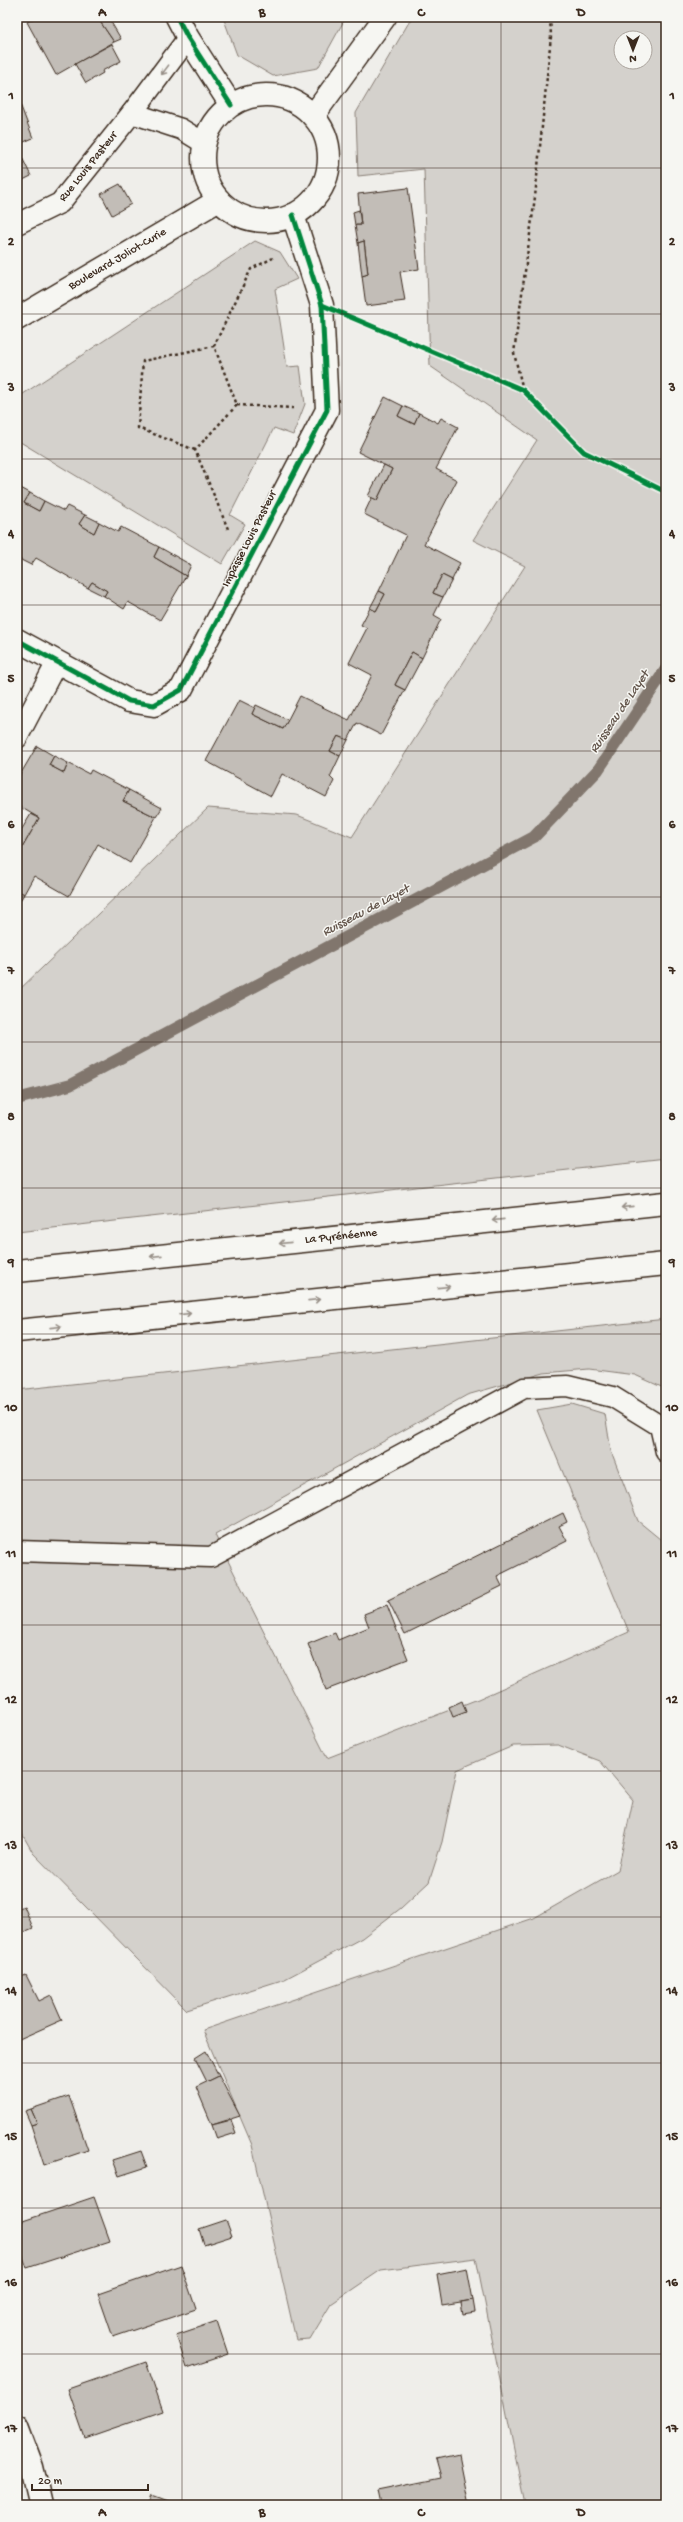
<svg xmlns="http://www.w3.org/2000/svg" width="683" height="2522" viewBox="0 0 683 2522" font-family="'Gochi Hand',sans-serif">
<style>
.green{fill:#d4d1cc;stroke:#887e75;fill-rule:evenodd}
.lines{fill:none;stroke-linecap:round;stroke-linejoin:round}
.stream{stroke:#81766d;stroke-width:12}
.building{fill:#c2bdb7;stroke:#3b2a1e}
.service-casing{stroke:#3b2a1e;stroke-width:23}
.minor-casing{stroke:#3b2a1e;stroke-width:25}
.secondary-casing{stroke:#3b2a1e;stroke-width:25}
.motorway-casing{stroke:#3b2a1e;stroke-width:25}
.path{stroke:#3b2a1e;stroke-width:2.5;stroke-dasharray:3 3;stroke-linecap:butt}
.service{stroke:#f6f6f2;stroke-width:20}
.minor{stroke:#f6f6f2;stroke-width:22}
.secondary{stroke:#f6f6f2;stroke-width:22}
.motorway{stroke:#f6f6f2;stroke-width:22}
.cycleway-casing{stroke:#f6f6f2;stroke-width:8}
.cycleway{stroke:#00873e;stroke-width:5}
.oneway{stroke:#989088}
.grid{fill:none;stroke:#3b2a1e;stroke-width:1;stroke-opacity:0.55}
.labels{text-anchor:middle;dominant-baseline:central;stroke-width:3;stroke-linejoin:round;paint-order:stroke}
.street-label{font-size:12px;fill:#3b2a1e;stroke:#f6f6f2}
.water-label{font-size:13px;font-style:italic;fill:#64564c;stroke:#f6f6f2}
.neatline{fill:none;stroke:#3b2a1e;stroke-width:1.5}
.grid-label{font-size:13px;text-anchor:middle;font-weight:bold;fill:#3b2a1e}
</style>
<rect width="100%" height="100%" fill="#efeeea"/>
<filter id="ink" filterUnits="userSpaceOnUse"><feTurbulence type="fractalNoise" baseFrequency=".025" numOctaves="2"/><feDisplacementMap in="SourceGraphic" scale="8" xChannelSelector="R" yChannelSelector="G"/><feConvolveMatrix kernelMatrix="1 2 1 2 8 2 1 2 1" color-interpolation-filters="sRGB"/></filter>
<g filter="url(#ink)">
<g class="green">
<path d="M223,17h123l-28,51 -45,8 -36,-21z"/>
<path d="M412,17h254v1142l-649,73v-240l191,-184 89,7 55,22 173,-271 -52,-26 64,-100 -107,-74 -6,-197 -66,7 -2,-63zM621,38h24v24h-24z"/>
<path d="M255,241l25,11 17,27 -22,10 12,78 13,-1 5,38 -12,31 -19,-7 -44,87 15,9 -23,40 -205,-124v-42z"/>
<path d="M666,1319v70l-31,-14 -46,-6 -45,4 -77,22 -252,140 112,223 151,-59 151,-67 -92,-222 35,-6 33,10 6,37 27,70 28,23v961h-141l-49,-247 -95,12 -50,34 -21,35 -14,1 -44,-195 -49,-115 331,-112 84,-48 15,-70 -33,-39 -42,-16 -45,1 -56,24 -15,72 -13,40 -28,26 -39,30 -77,41 -98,31 -154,-157 -16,-28v-435z"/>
</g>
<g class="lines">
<path class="stream" d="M17,1099l53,-14 464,-248 64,-67 68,-101"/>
</g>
<g class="building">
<path d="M32,17h65l17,25 -58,33 -29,-53 6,-3z"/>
<path d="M97,17h11l13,22 -7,3z"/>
<path d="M112,44l9,17 -19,10 1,2 -17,10 -11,-19z"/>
<path d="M18,99l15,39 -16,7v-46z"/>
<path d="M17,147l14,29 -14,7z"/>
<path d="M120,184l11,20 -19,11 -11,-21z"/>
<path d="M408,188l11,81 -19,3 5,29 -39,5 -4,-30 6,-2 -4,-33 -6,2 -3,-18h6l-3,-31z"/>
<path d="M359,210l2,15h-6l-2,-13z"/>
<path d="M364,241l4,33 -6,2 -4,-33z"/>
<path d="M385,397l18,9 -5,10 16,8 5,-11 19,10 3,-5 17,9 -22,42 21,11 -33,64 36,19 -8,17 -10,-5 -9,18 10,4 -9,18 7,4 -19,39 -10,-6 -17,33 10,5 -24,45 -24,-12 -9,17 -10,-4 -8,15 10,5 -10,21 4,4 -8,16 -44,-23 -11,22 -65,-35 33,-61 16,8 -3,6 31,15 17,-33 49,24 23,-45 -23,-12 18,-35 -6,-3 9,-17 6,3 9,-17 -6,-3 27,-56 -42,-21 8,-17 5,3 15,-31 -34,-17z"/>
<path d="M403,406l16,7 -5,11 -16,-8z"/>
<path d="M384,465l8,4 -15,31 -9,-4z"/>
<path d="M17,486l13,7 -6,10 15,8 5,-10 20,10 3,-5 18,9 -6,9 15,9 5,-11 19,10 3,-5 38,20 -5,10 32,19 -26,44 -32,-18 -4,7 -20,-13 3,-5 -15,-9 -4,6 -52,-30 -5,7 -14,-7z"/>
<path d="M30,493l14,8 -5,10 -15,-8z"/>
<path d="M85,515l14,7 -5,11 -15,-9z"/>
<path d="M159,547l32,18 -5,11 -32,-19z"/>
<path d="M442,575l10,5 -9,17 -10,-4z"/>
<path d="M92,582l15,9 -3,5 -16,-8z"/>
<path d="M379,591l6,3 -9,17 -6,-3z"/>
<path d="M412,652l10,6 -17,32 -10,-5z"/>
<path d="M256,705l32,15 -5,9 -31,-15z"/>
<path d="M338,736l10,4 -8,16 -10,-5z"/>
<path d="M37,746l17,10 -5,9 15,8 4,-10 21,11 2,-4 38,20 -6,11 33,16 -26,46 -32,-19 -29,52 -35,-20 -10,18 -7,-4v-44l5,2 17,-30 -22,-13v-25z"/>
<path d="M54,756l14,7 -4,10 -15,-8z"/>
<path d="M129,790l33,18 -6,9 -33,-16z"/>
<path d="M31,814l8,4 -17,30 -5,-3v-8z"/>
<path d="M17,890l7,4 -7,12z"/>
<path d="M563,1513l4,9 -8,4 8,15 -70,35 5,10 -97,48 -17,-34z"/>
<path d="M387,1605l21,54 -82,31 -18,-46 27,-11 3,7 31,-13 -5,-13z"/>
<path d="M462,1701l4,11 -13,5 -4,-10z"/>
<path d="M24,1906l9,22 -16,7v-26z"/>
<path d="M26,1975l13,26 12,-6 11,25 -45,20v-61z"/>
<path d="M206,2051l13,25 -12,6 -12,-24z"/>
<path d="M219,2076l21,40 -28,9 -16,-38z"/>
<path d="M69,2096l19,54 -44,15 -13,-40 6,-2 -6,-14z"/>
<path d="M31,2109l6,14 -6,2 -6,-14z"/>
<path d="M231,2120l5,13 -19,6 -5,-14z"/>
<path d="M141,2151l6,16 -28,9 -6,-16z"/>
<path d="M94,2197l16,44 -83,27 -10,-28v-17z"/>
<path d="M226,2220l6,16 -28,9 -5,-16z"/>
<path d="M181,2265l15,44 -83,28 -15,-43z"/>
<path d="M467,2268l6,32 -31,5 -5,-31z"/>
<path d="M473,2300l2,12 -12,2 -2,-12z"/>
<path d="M217,2321l11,33 -41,14 -11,-33z"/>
<path d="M146,2362l17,49 -78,27 -17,-49z"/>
<path d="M459,2455l10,50h-89l-3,-14 64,-13 -5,-18z"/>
<path d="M152,2495l22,8 -1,2h-25z"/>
</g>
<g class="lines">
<defs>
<g id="service">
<path d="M188,38l-56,75 49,16 23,14"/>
<path id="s1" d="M17,224l43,-21 72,-90"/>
<path d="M17,738l40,-76"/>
<path d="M17,1551l194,6 313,-169 43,-2 46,11 47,29 6,26"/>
</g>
<g id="minor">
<path d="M177,17l11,21 43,67"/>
<path d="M17,640l112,61 25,4 27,-15 146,-280 -5,-105 -29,-90"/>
</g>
<g id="secondary">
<circle cx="266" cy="158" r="63"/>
<path d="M313,116l72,-99"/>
<path id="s2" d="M17,319l202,-119"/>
<path d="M17,2427l15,40 9,38"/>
</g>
<g id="motorway">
<path id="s3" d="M17,1271l649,-68"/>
<path d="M17,1331l649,-67"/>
</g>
</defs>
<use href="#service" class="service-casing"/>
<use href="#minor" class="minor-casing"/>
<use href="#secondary" class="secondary-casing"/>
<use href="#motorway" class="motorway-casing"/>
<g class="path">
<path d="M523,390l-9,-37 21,-156 16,-161 -1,-19"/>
<path d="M237,405l56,3"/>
<path d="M195,450l-57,-22 5,-67 71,-15"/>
<path d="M228,529l-33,-79 42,-45 -23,-59 37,-77 22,-11"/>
</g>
<use href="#service" class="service"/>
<use href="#minor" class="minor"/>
<use href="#secondary" class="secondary"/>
<use href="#motorway" class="motorway"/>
<defs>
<g id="cycleway">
<path d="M177,17l11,21 43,67"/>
<path d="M322,305l201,85 61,62 82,40"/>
<path d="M17,640l112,61 25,4 27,-15 146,-280 -5,-105 -29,-90"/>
</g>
</defs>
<use href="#cycleway" class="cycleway-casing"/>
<use href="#cycleway" class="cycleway"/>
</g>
<defs><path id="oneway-shaft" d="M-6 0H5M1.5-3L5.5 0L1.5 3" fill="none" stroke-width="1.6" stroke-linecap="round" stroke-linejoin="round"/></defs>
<g class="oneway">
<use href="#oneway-shaft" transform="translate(165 70) rotate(127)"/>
<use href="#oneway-shaft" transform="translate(627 1207) rotate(174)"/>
<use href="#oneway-shaft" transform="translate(498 1220) rotate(174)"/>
<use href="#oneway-shaft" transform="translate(285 1243) rotate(174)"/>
<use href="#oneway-shaft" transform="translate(156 1256) rotate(174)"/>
<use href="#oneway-shaft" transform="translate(444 1287) rotate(-6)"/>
<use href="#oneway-shaft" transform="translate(314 1300) rotate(-6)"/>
<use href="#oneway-shaft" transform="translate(185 1314) rotate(-6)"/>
<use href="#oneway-shaft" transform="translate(56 1327) rotate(-6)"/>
</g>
</g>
<path class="grid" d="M182,17v2488M342,17v2488M501,17v2488M17,168h649M17,314h649M17,459h649M17,605h649M17,751h649M17,897h649M17,1042h649M17,1188h649M17,1334h649M17,1480h649M17,1625h649M17,1771h649M17,1917h649M17,2063h649M17,2208h649M17,2354h649"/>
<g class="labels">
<g class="street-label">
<text stroke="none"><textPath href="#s1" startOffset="94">Rue Louis Pasteur</textPath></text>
<text stroke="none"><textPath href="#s2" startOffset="117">Boulevard Joliot-Curie</textPath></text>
<text transform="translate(250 539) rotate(-63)">Impasse Louis Pasteur</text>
<text stroke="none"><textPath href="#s3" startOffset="326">La Pyrénéenne</textPath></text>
</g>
<g class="water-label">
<text transform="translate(620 712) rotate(-56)">Ruisseau de Layet</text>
<text transform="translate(366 911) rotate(-28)">Ruisseau de Layet</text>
</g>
</g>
<rect width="683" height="2522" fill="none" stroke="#f6f6f2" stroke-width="44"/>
<g transform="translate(633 50) rotate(180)"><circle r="19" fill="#f6f6f2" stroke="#aba49d"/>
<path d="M0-3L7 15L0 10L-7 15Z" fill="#3b2a1e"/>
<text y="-6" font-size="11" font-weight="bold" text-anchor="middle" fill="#3b2a1e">N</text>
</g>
<path d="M32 2484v6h116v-6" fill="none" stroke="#3b2a1e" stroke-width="2"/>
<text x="38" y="2484" font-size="12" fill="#3b2a1e" stroke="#f6f6f2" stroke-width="3" paint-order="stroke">20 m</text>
<rect x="22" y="22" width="639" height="2478" class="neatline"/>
<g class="grid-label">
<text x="102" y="16">A</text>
<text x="262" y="16">B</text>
<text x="421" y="16">C</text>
<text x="581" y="16">D</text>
<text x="11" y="99">1</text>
<text x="672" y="99">1</text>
<text x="11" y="245">2</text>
<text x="672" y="245">2</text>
<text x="11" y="391">3</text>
<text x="672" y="391">3</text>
<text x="11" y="537">4</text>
<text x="672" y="537">4</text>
<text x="11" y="682">5</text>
<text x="672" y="682">5</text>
<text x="11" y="828">6</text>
<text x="672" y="828">6</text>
<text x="11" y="974">7</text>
<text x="672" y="974">7</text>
<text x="11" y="1120">8</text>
<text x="672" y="1120">8</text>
<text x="11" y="1266">9</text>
<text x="672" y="1266">9</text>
<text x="11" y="1411">10</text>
<text x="672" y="1411">10</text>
<text x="11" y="1557">11</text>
<text x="672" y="1557">11</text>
<text x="11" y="1703">12</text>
<text x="672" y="1703">12</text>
<text x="11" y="1849">13</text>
<text x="672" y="1849">13</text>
<text x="11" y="1994">14</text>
<text x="672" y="1994">14</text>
<text x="11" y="2140">15</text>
<text x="672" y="2140">15</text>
<text x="11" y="2286">16</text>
<text x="672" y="2286">16</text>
<text x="11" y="2432">17</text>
<text x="672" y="2432">17</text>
<text x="102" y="2516">A</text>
<text x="262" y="2516">B</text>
<text x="421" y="2516">C</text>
<text x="581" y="2516">D</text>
</g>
</svg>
